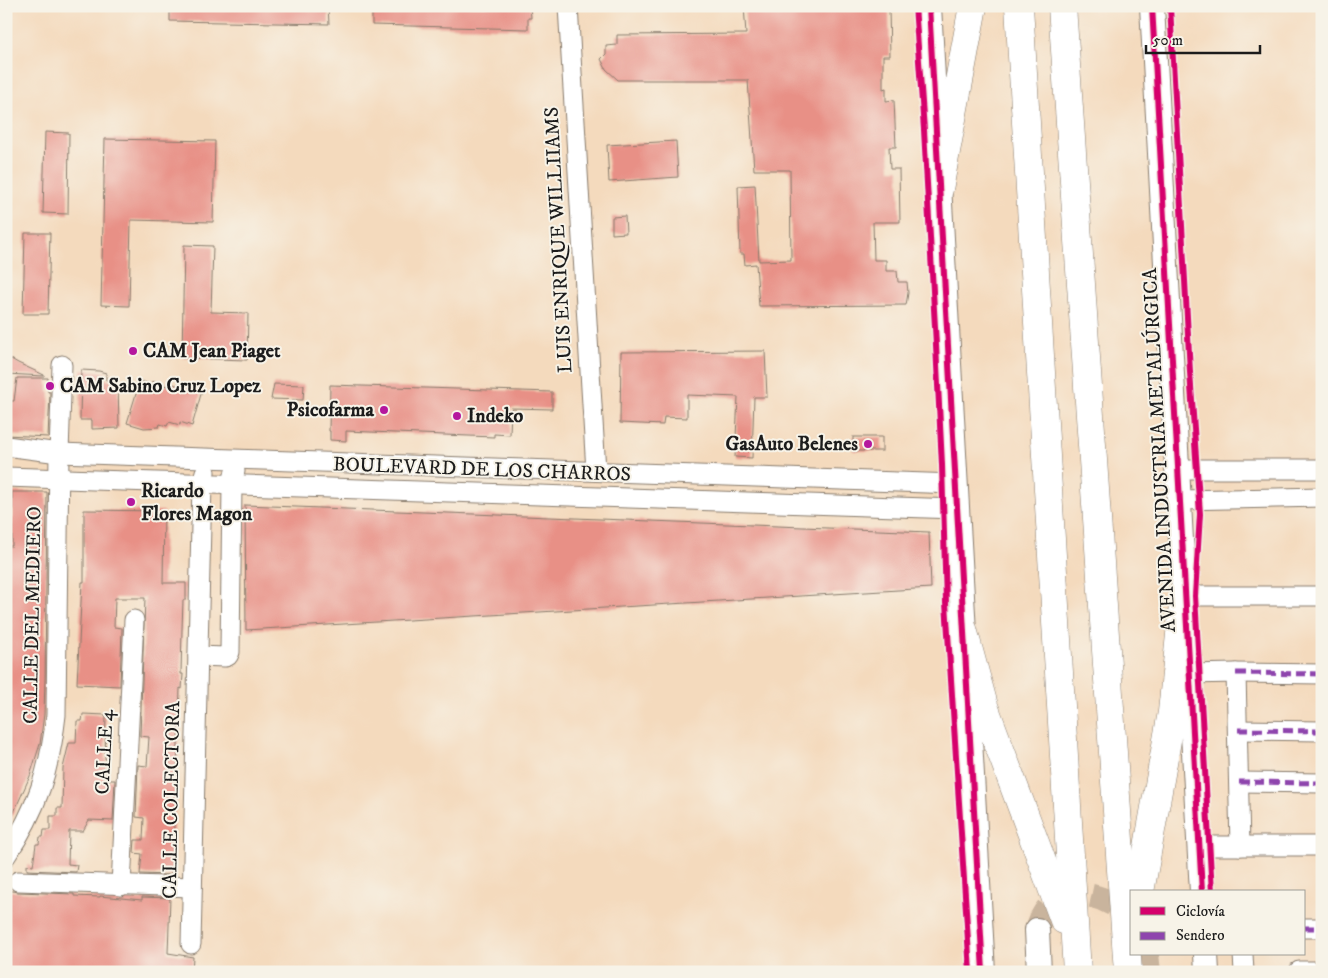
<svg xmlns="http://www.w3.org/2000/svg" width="1328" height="978" viewBox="0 0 1328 978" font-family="'IM FELL DW Pica',serif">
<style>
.building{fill:#e89086}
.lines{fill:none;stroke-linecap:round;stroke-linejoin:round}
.major-tunnel{stroke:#c9b49d;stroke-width:24;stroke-dasharray:24 12;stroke-linecap:butt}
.minor-casing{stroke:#887b6c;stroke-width:21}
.major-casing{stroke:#887b6c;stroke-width:26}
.highway-casing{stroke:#887b6c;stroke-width:29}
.minor{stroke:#fff;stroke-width:19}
.major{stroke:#fff;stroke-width:24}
.highway{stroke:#fff;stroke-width:28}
.quiet{stroke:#8e44ad;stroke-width:5;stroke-dasharray:10 5;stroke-linecap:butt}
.cycleway-casing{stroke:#f7f3e8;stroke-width:9}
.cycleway{stroke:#d6006c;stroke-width:6}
.poi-dot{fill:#b5179e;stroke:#f7f3e8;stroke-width:2}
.labels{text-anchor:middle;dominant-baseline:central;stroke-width:4;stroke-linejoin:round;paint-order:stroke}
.street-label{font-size:20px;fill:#1c1c1c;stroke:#f7f3e8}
.poi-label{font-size:20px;font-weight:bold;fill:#1c1c1c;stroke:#f7f3e8;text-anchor:start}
</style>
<rect width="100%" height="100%" fill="#f7f3e8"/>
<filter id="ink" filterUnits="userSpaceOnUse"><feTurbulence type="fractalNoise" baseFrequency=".02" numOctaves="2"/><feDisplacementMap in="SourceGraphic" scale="10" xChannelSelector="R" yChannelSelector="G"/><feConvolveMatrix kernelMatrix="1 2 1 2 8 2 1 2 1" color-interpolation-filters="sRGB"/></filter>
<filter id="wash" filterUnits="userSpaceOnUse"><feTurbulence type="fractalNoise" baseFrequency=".0096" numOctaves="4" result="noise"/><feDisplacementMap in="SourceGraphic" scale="20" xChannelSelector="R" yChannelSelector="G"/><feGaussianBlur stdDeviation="1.12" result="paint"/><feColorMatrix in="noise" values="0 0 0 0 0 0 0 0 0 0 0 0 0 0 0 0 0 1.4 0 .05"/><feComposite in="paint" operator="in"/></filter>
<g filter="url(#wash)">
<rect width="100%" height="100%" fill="#f4dabd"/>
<g id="blocks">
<g class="building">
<path d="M170,6h158l1,18 -159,-3z"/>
<path d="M372,6h158l1,12h-3v11l-156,-4z"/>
<path d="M744,6h137v3h8l1,47h-7v33l3,-1v13l8,-1 2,47h-7l1,22h9l1,53h-27l1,38h12v11h11l1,11h9l1,11 -2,12 -147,1 -3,-42 -11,1 -1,-11h-4l-2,-68 17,-1 4,76 32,-1 -1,-90h-36l-6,-90h-130l-12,-11 -5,-10 5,-5v-8l11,-1v-10l129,-1z"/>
<path d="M45,132l24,1 -1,81 -25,-1z"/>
<path d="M105,139l110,2 -2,81 -82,-2 -2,86 -28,-1z"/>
<path d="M676,141l2,36 -69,5 -2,-37z"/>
<path d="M625,216l1,17 -14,1v-17z"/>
<path d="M25,233h25l-2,81h-25z"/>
<path d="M184,245l29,1 -2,66 37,1 -1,47 -65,-2z"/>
<path d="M765,351l2,46h-13l-2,61 -17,-1 3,-60 -51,-2v23l-23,-1 -1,8 -43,-2 1,-71z"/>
<path d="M6,356l12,7 26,12v1l-38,-2z"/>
<path d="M81,370l18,1 7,2v7h12l1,48 -27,1v-9h-12z"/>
<path d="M17,378h31v14h2l-2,45 -42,-2v-25h3v-9h5z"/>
<path d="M140,381l11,3 1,-3 15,5 1,-4 11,4 1,-4 23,5 -11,39 -12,-4v3l-11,-3 -2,4 -7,-2 -1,3 -15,1 -17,-5z"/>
<path d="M274,384l30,1 -1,15 -32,-1z"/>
<path d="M330,385l222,7v17l-41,-1 -1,27 -16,-1v3l-148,-6v10l-16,-1v-9h-1z"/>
<rect x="853" y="437" width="29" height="14"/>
<path d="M12,492h35l-2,186 -1,36 -4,30 -10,32 -24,54v-284h6z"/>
<path d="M245,505l684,27 2,56 -685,42z"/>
<path d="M84,510l80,1 -1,72h23v17h-3l-1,29 -1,45h2l-1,15 -2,-1 -3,88 -6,99 -31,-1 2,-20 -8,-1 1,-13h8l1,-22 -8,-1 2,-52 9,1 2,-29 -9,-1 5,-138h-30l-1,29 8,1 -2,58 -43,-2 5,-102h2z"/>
<path d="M83,714l23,1 -1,44h2l-1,21h9l-2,41 -24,-1 -6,11h-14l-1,33 9,1 -1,7 -49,-2v-5l6,1 3,-22h3l1,-7h3l1,-7h6v-14h7v-8h5l1,-40 6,-25h7l1,-22h5z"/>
<path d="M6,890l12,2 56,2v2l26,1v-1l42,4v-3l28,1 -2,55 25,4 -1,15h-186z"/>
</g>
</g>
</g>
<g filter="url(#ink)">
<use href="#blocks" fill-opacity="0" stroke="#887b6c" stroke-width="1"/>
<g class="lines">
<g class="major-tunnel">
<path d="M1037,930c13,-50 66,-41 95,-11"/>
<path d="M1147,954l2,18"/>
</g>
<defs>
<g id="minor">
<path d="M568,6l28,465"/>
<path d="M6,446l53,7 896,31"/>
<path d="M1177,469h145"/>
<path d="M6,477l950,32"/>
<path d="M1179,500l143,-3"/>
<path d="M1184,596h138"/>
<path d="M198,656l27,1 3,-1 2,-4 2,-168 3,-13"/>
<path d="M1236,673l86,1"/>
<path d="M1189,674l47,-1 4,173"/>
<path d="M1238,730l84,1"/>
<path d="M1239,782l83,1"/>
<path d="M1199,846h123"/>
<path d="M6,856c31,-46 44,-87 50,-141l3,-262 3,-88"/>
<path d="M18,881l174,6"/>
<path d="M121,886l13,-266"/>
<path d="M1304,928h18"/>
<path d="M191,944l11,-461 3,-11"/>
<path d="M1243,954l1,18"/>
<path d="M1299,971h23"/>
</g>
<g id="major">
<path d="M929,6l54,966"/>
<path d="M1152,6l33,608"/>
<path d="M1188,647l14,245"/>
<path d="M1037,930l2,42"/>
<path d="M1206,954l1,18"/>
</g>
<g id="highway">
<path d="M1019,6l58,966"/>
<path d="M1062,6l66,966"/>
<path d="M939,189l34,-183"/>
<path d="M963,629l21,77 80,214"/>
<path d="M1140,892l32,-180 12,-116"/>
</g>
</defs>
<use href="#minor" class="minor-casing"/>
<use href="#major" class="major-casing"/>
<use href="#highway" class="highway-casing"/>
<use href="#minor" class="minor"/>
<use href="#major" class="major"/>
<use href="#highway" class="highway"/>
<g class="quiet">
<path d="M1236,673l86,1"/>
<path d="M1238,730l84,1"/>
<path d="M1239,782l83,1"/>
<path d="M1304,928h18"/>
<path d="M1299,971h23"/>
</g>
<defs>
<g id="cycleway">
<path d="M915,6l9,124 12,215 6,120 4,138 24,369"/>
<path d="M929,6l54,966"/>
<path d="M1152,6l50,886"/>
<path d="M1170,6l20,366 10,142 -5,82 17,296"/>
</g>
</defs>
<use href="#cycleway" class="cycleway-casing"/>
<use href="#cycleway" class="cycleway"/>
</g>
</g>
<g class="poi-dot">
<circle cx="133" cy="351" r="5"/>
<circle cx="50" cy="386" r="5"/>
<circle cx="384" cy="410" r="5"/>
<circle cx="457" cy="416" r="5"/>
<circle cx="868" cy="444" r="5"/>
<circle cx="131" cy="502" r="5"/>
</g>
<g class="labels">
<g class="street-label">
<text transform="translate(559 240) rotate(-93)">LUIS ENRIQUE WILLIIAMS</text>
<text transform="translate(1160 450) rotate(-93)">AVENIDA INDUSTRIA METALÚRGICA</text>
<text transform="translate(482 470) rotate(2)">BOULEVARD DE LOS CHARROS</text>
<text transform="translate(33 615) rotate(-89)">CALLE DEL MEDIERO</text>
<text transform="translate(105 752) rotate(-87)">CALLE 4</text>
<text transform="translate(172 800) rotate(-89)">CALLE COLECTORA</text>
</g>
<g class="poi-label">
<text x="143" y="351">CAM Jean Piaget</text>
<text x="60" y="386">CAM Sabino Cruz Lopez</text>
<text x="374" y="410" text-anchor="end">Psicofarma</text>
<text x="467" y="416">Indeko</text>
<text x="858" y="444" text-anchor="end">GasAuto Belenes</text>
<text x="141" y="491">Ricardo<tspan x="141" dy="23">Flores Magon</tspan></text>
</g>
</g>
<rect width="1328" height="978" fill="none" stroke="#f7f3e8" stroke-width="25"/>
<rect x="1130" y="890" width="175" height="65" fill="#f7f3e8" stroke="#9f9d96"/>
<rect x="1140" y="907" width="25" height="8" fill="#d6006c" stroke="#9f9d96"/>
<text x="1176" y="916" font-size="15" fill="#1c1c1c">Ciclovía</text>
<rect x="1140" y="932" width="25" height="8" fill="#8e44ad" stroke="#9f9d96"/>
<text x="1176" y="940" font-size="15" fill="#1c1c1c">Sendero</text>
<path d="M1146 45v8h114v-8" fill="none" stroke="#1c1c1c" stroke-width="2.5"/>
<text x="1153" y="45" font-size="15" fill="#1c1c1c" stroke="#f7f3e8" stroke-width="4" paint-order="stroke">50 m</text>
</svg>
